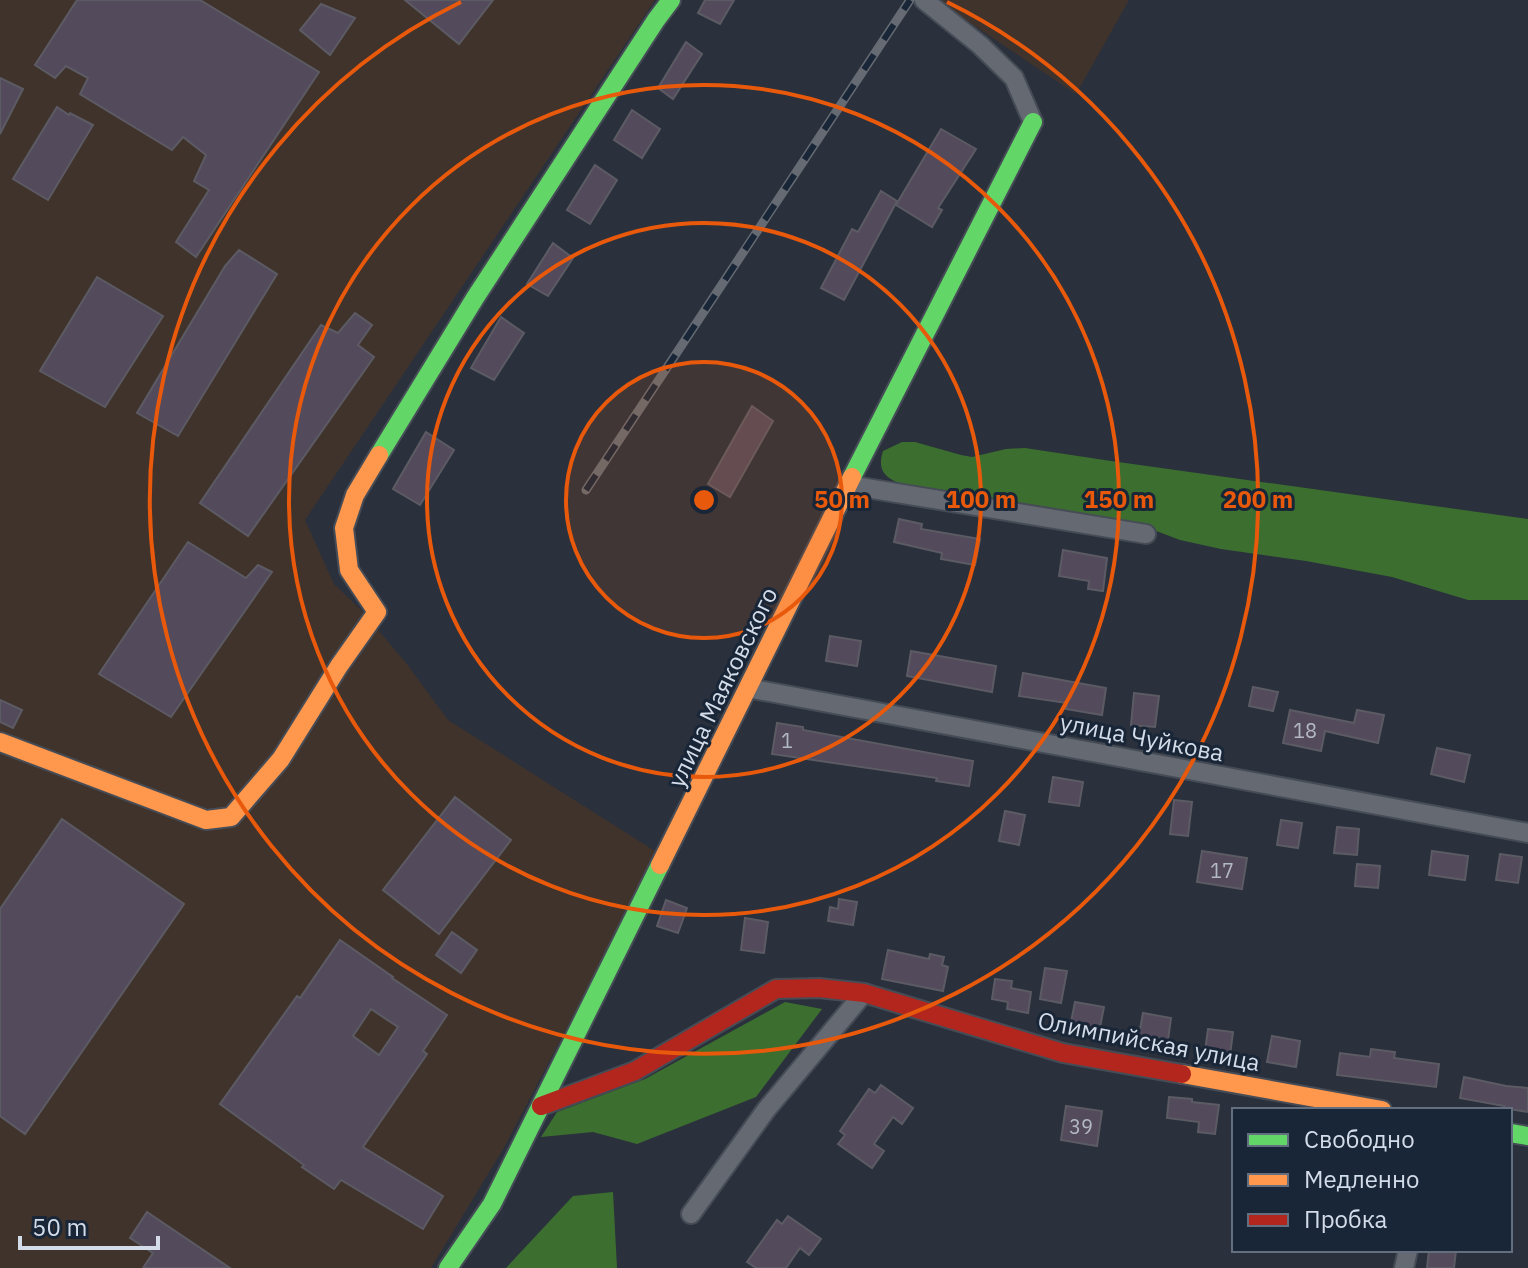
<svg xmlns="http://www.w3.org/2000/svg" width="1528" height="1268" viewBox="0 0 1528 1268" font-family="'IBM Plex Sans',sans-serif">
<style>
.industrial{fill:#40332c}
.forest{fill:#3c6e30}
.building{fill:#534a5b;stroke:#5c5b64;stroke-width:2;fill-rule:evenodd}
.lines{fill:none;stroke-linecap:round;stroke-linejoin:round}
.street-casing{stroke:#464c56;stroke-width:22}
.fast-casing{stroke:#464c56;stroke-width:22}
.slow-casing{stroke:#464c56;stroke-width:22}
.jam-casing{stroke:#464c56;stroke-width:22}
.street{stroke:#646972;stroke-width:18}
.fast{stroke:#63d668;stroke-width:18}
.slow{stroke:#ff974d;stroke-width:18}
.jam{stroke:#b3261e;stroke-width:18}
.rail-casing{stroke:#666b73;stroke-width:9}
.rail{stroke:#192638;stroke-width:6;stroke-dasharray:18;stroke-linecap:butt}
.ring{fill:none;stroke:#e8590c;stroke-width:4}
.labels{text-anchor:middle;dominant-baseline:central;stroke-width:6;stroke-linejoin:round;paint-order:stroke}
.number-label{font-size:20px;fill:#b3b8c5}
.street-label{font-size:24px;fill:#d3dce8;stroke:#192638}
.centre{fill:#e8590c;stroke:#192638;stroke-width:4}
.ring-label{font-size:24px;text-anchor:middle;font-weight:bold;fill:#e8590c;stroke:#192638;stroke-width:6;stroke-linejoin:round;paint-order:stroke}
</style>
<rect width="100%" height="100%" fill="#2a313c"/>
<g class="industrial">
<path d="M0,0h655l-350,520 29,64 29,28 43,51 42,57 210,133 -153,293 -74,122h-431z"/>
<path d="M936,0h193l-53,94z"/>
</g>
<g class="forest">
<path d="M902,442h13l46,13 11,2 34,-8 19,-1 86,13 417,58v81h-60l-76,-23 -86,-16 -85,-12 -41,-9 -29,-11 -244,-43c-19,-6 -31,-13 -24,-35z"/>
<path d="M785,1002l37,7 -66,88 -119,47 -44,-12 -52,5 16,-25 88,-33z"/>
<path d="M613,1192l4,76h-111l67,-72z"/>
</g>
<g class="building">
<path d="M77,0h123l119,72 -123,185 -20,-15 33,-52 -15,-9 12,-26 -23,-18 -11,13 -92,-56 8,-16 -22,-12 -11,12 -20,-13z"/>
<path d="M405,0h88l-34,44z"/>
<path d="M705,0h29l-14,24 -22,-11z"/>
<path d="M321,4l34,14 -25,37 -30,-25z"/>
<path d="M686,42l16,12 -29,45 -15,-11z"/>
<path d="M0,78l23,11 -23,45z"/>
<path d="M57,107l12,8 1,-2 23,12 -45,75 -35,-21z"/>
<path d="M632,110l28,19 -18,29 -28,-18z"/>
<path d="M941,129l35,20 -38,59 4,2 -10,17 -36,-22z"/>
<path d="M595,165l22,15 -27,44 -23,-14z"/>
<path d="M881,191l16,10 -53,99 -23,-12 31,-59 6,3z"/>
<path d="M553,243l20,15 -25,38 -21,-12z"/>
<path d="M239,250l38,24 -99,162 -41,-23 88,-147z"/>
<path d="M97,277l66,39 -58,91 -65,-36z"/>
<path d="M355,313l17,12 -14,20 16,12 -126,179 -48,-33 121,-178 17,8z"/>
<path d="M501,317l23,16 -30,47 -23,-12z"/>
<path d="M752,406l21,15 -43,76 -22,-13z"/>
<path d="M426,432l28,18 -34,55 -27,-16z"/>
<path d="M899,519l23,5 -1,5 59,10 -5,26 -34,-6 1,-6 -48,-11z"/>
<path d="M188,542l58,36 12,-13 14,7 -101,145 -72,-43z"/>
<path d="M1063,550l44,8 -4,33 -15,-2 1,-8 -30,-5z"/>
<path d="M830,636l31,5 -4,25 -31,-5z"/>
<path d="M911,651l85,15 -4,26 -85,-16z"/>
<path d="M1023,673l83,15 -4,27 -36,-6 1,-6 -48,-7z"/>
<path d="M1253,687l25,5 -5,19 -24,-5z"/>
<path d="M1134,693l25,3 -4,31 -24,-2z"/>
<path d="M0,700l22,10 -9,18 -13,-6z"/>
<path d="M1290,710l64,13 3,-13 27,5 -6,28 -53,-12 -4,20 -38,-8z"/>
<path d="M777,723l26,4v3l170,31 -4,25 -33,-5 1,-3 -165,-24z"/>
<path d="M1437,748l33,7 -6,27 -33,-8z"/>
<path d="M1053,777l30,5 -4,24 -30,-4z"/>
<path d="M455,797l56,43 -72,94 -56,-44z"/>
<path d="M1174,800l18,2 -4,34 -18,-2z"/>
<path d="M1005,811l20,4 -6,30 -20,-4z"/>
<path d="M62,819l122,85 -159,230 -25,-18v-207z"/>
<path d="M1281,820l21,3 -4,25 -21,-3z"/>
<path d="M1337,827l22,2 -2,26 -23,-2z"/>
<path d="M1202,851l45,7 -5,31 -45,-7z"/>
<path d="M1432,851l36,5 -3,24 -36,-5z"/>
<path d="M1500,854l22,3 -4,26 -22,-3z"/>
<path d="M1357,864l23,2 -2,22 -23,-2z"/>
<path d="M839,899l18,3 -4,23 -25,-4 2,-14 8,2z"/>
<path d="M666,900l21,8 -9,25 -21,-7z"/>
<path d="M745,918l23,4 -4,31 -23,-3z"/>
<path d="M452,932l25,18 -16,23 -25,-18z"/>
<path d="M340,940l53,37 -1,1 55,37 -24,36 4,3 -64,93 80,49 -20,33 -82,-49 -7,9 -32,-22 2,-2 -84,-61 77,-108 3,2zM371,1009l27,18 -19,28 -26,-19z"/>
<path d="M888,950l41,9 1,-5 14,3 -2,8 6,2 -5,24 -61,-12z"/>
<path d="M1045,968l22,3 -6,32 -21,-4z"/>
<path d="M995,979l17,2 -1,7 20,4 -3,21 -21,-4 1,-7 -16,-3z"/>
<path d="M1075,1002l29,5 -5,25 -29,-5z"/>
<path d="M1143,1013l28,5 -3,22 -29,-5z"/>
<path d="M1208,1029l25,3 -3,23 -25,-4z"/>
<path d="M1272,1036l28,5 -4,26 -29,-5z"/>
<path d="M1371,1049l24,3 -1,6 45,6 -3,23 -99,-12 3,-22 30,4z"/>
<path d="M1464,1077l42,9 22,2v24l-25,-4 1,-2 -44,-8z"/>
<path d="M881,1085l32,23 -11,16 -9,-7 -19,27 10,7 -12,17 -34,-24 7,-9 -5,-4 29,-42 6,4z"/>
<path d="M1169,1097l23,2v3l27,3 -4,29 -17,-2 1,-10 -32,-4z"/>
<path d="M1066,1106l36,5 -5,35 -36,-6z"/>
<path d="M147,1212l83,56h-87l10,-15 -23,-15z"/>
<path d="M788,1216l33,23 -12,16 -9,-7 -14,20h-30l-9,-6 30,-42 5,4z"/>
<path d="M1429,1250h27l-2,18h-27z"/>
</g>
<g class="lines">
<defs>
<g id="street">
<path d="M924,0l56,45 34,33 19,44"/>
<path d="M848,485l298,49"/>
<path d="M748,688l780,145"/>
<path d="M691,1214l75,-104 98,-117"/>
<path d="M1404,1268l4,-18"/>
</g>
<g id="fast">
<path d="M379,455l96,-157 181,-278 15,-20"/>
<path d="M852,477l181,-355"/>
<path d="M1510,1133l18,3"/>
<path d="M448,1268l44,-64 168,-339"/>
</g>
<g id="slow">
<path d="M0,742l206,78 25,-3 50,-58 58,-93 38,-54 -28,-42 -5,-42 11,-33 24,-40"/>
<path d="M660,865l192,-388"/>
<path d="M1182,1074l200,36"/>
</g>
<path id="jam" d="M541,1106l94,-35 141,-82 43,-1 45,5 199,60 119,21"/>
</defs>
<use href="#street" class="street-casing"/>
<use href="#fast" class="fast-casing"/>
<use href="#slow" class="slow-casing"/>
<use href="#jam" class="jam-casing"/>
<use href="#street" class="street"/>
<use href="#fast" class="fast"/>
<use href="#slow" class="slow"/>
<use href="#jam" class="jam"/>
<defs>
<path id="rail" d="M586,490l324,-490"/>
</defs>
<use href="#rail" class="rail-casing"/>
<use href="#rail" class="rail"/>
</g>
<circle cx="704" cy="500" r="138" fill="#e8590c" fill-opacity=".12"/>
<g class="ring">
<circle cx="704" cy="500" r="138"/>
<circle cx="704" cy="500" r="277"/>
<circle cx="704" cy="500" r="415"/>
<path d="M947 2A554 554 0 1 1 461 2"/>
</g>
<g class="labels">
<g class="number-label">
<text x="1305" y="730">18</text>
<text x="787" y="740">1</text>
<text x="1222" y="870">17</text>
<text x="1081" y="1126">39</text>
</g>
<g class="street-label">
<text transform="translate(722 687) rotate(-64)">улица Маяковского</text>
<text transform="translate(1142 737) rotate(11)">улица Чуйкова</text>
<text transform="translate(1149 1041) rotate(11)">Олимпийская улица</text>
</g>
</g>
<circle cx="704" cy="500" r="12" class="centre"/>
<g class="ring-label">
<text x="842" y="508">50 m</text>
<text x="981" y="508">100 m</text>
<text x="1119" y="508">150 m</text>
<text x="1258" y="508">200 m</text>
</g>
<rect x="1232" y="1108" width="280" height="144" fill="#192638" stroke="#636f7e" stroke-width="2"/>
<rect x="1248" y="1134" width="40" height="12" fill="#63d668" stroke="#636f7e" stroke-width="2"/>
<text x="1304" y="1148" font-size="24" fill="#d3dce8">Свободно</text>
<rect x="1248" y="1174" width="40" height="12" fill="#ff974d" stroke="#636f7e" stroke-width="2"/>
<text x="1304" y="1188" font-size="24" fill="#d3dce8">Медленно</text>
<rect x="1248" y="1214" width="40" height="12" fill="#b3261e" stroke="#636f7e" stroke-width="2"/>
<text x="1304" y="1228" font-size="24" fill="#d3dce8">Пробка</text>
<path d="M20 1236v12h138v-12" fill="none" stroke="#d3dce8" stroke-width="4"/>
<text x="32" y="1236" font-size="24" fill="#d3dce8" stroke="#192638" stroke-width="6" paint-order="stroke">50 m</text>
</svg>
